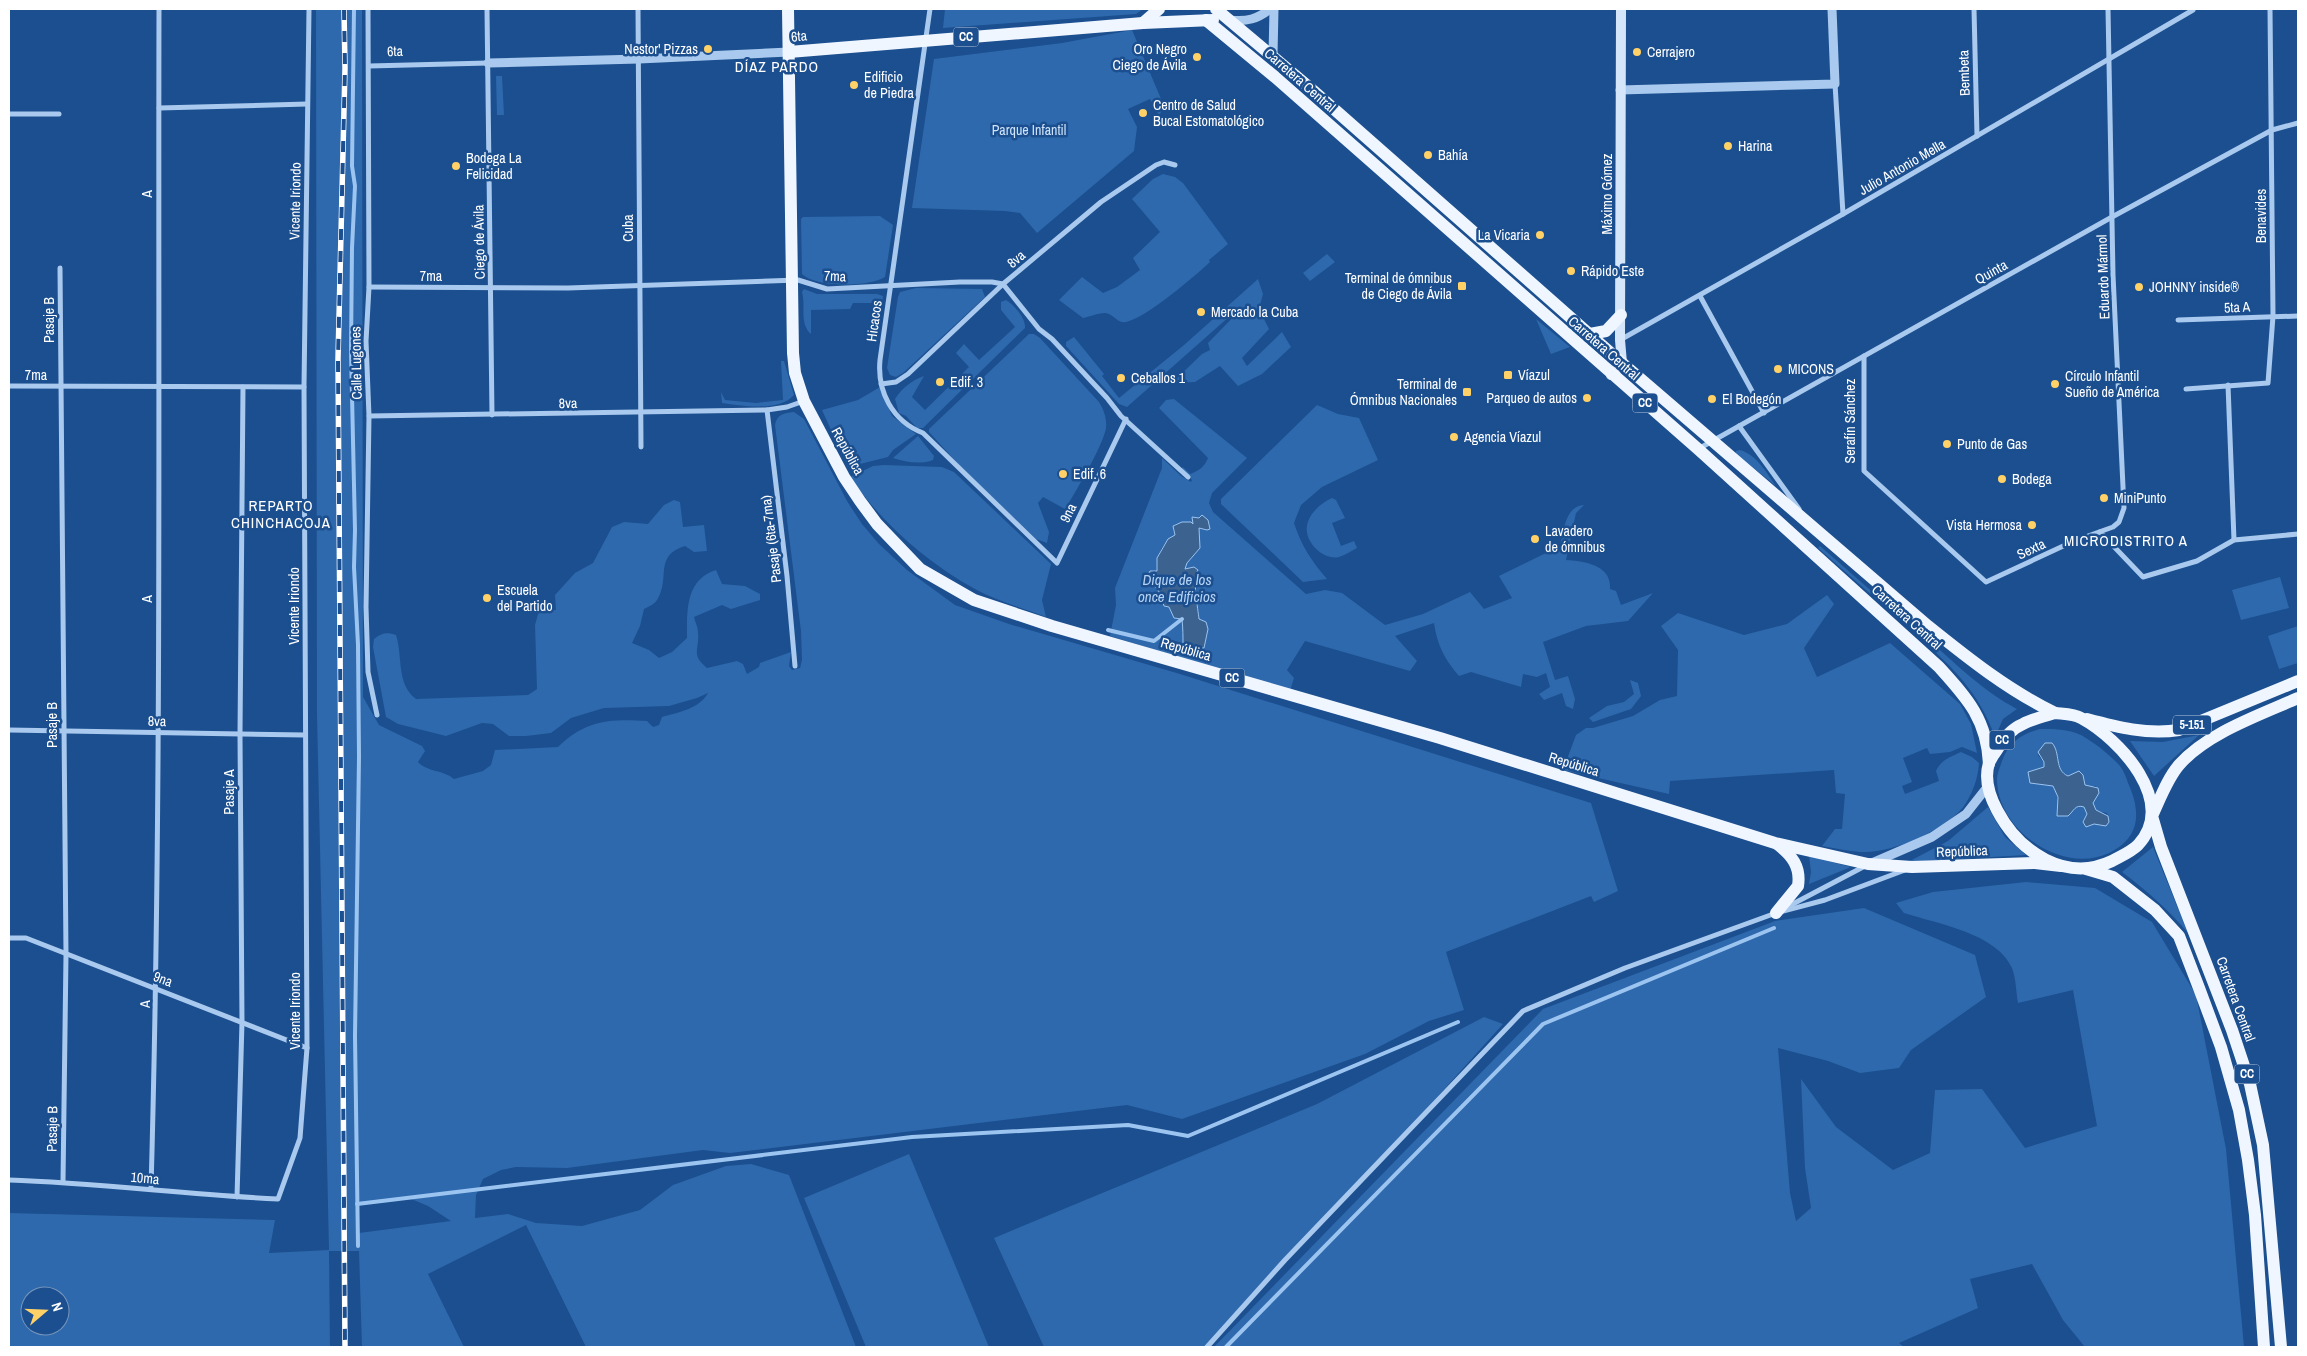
<svg xmlns="http://www.w3.org/2000/svg" width="2307" height="1356" viewBox="0 0 2307 1356" font-family="'Archivo Narrow',sans-serif">
<style>
.green{fill:#2e69ad;fill-rule:evenodd}
.water{fill:#3c6290;stroke:#9cc4f0}
.lines{fill:none;stroke-linecap:round;stroke-linejoin:round}
.stream{stroke:#9cc4f0;stroke-width:4}
.minor{stroke:#a9c9ee;stroke-width:5}
.tertiary{stroke:#a9c9ee;stroke-width:9}
.secondary{stroke:#d6e6fa;stroke-width:10}
.primary{stroke:#f0f6ff;stroke-width:12}
.rail-casing{stroke:#fff;stroke-width:5.5}
.rail{stroke:#1b4f8f;stroke-width:4;stroke-dasharray:11;stroke-linecap:butt}
.poi-dot{fill:#ffd166;stroke:#1b4f8f;stroke-width:2}
.labels{text-anchor:middle;dominant-baseline:central;stroke-width:5;stroke-linejoin:round;paint-order:stroke}
.shield{fill:#1b4f8f;stroke:#bbcadd;stroke-width:1}
.shield-label{font-size:12px;font-weight:bold;fill:#fff}
.street-label{font-size:14px;fill:#fff;stroke:#1b4f8f}
.poi-label{font-size:14px;fill:#fff;stroke:#1b4f8f;text-anchor:start}
.park-label{font-size:14px;fill:#cfe3fa;stroke:#1b4f8f}
.neighbourhood-label{font-size:15px;letter-spacing:1px;fill:#fff;stroke:#1b4f8f}
.water-label{font-size:15px;font-style:italic;fill:#b5d3f5;stroke:#1b4f8f}
</style>
<rect width="100%" height="100%" fill="#1b4f8f"/>
<g class="green">
<path d="M316,9h46l1,688 16,28 43,21 3,5 -7,11c9,10 26,8 36,17l29,-8 8,-6 4,-15 63,-3c28,-27 51,-28 89,-26l6,6 6,-2 3,-8c17,-5 37,-8 46,-24l-11,5 -28,8 -65,2 -33,10 -20,15 -25,3h-17l-16,-12 -11,-1 -36,13 -48,-12 -12,-7 -13,-70 1,-8c7,-6 13,-7 22,-4 7,21 0,49 20,64l112,-4 9,-6 -2,-64 4,-14 17,-1 -1,-15 20,-22 18,-10 19,-36 12,-5 24,2 16,-19 10,-5 6,2 3,25 21,-2 3,26 -13,1 -9,-6c-32,10 -14,32 -28,54 -2,4 -9,7 -13,9l-4,17 -8,17 17,7 10,8 13,-6 15,-14c0,-27 -2,-58 29,-68l6,14 23,2 15,8v6l-29,9 -9,-4 -28,12c1,5 4,10 4,15 2,18 -8,22 9,36l30,-7 6,3 4,10 12,-7 1,-4 31,-11 -2,14 3,4 8,-2 2,-8 -1,-29 -26,-206c2,-11 9,-12 19,-13l10,7 43,82 15,23 17,20 28,26 48,35 54,19 171,50 411,129 27,88 -24,11 -3,-6 -145,56 18,58 -35,11 -64,33 -183,65 -55,-14 -397,48 -27,-3 -136,18 -51,-1 -15,3 -18,9 -7,16 -1,23 33,-4 28,9 46,3 58,-16 33,-25 53,-19 25,-2 38,11 67,172h-270l-60,-122 -98,49 36,73h-102l-3,-96h-30l1,96h-321v-134l266,7 -6,33 60,-3 -12,-536zM409,1198l19,8 23,15 -92,12v-34l1,5zM30,1296h30v30h-30z"/>
<path d="M945,9h198l-7,5 -193,14z"/>
<path d="M1132,30l32,76 -5,10 -9,-17 -22,10 9,18 -3,24 -97,82 -17,-20 -15,-2 -93,-3 22,-149 128,-16z"/>
<path d="M496,76h6l2,39h-7z"/>
<path d="M1163,174l12,3 8,6 45,61 -19,16 1,2c-15,14 -64,56 -84,60 -9,2 -13,-9 -21,-9 -7,0 -16,4 -22,5l-24,-18 23,-23 21,16 14,-6 23,-17 -7,-12 27,-26 -28,-33 21,-20z"/>
<path d="M880,216l13,9 -8,52c-16,10 -69,11 -83,-3l-1,-55 2,-2z"/>
<path d="M1327,254l8,8 -25,19 -7,-8z"/>
<path d="M1258,279l5,15 -4,15 10,20 -27,29 5,8 35,-34 9,15 -29,27 -24,12 -18,-20 -25,16 -23,1 30,-29 8,-4 -2,-7 32,-33 -1,-2 -112,99 -8,-3 -53,-58v-4l8,-5 30,37 -2,2 17,22 65,-53z"/>
<path d="M916,288l66,1 3,8 -82,76 -7,4 -6,-2 -3,-7 11,-71 2,-5z"/>
<path d="M804,289l13,5h60l6,2 -3,22 -5,7v-22h-22l-3,6 -39,1v24c-12,-11 -5,-27 -9,-42z"/>
<path d="M1006,300c8,5 20,18 19,28l-102,100h-6l-11,-12 -7,-3 -4,-14c7,-11 17,-19 29,-23l-12,21 13,13 44,-43 -13,-14 8,-9 15,16 36,-33 -14,-17v-8z"/>
<path d="M1536,319l34,28 -19,7z"/>
<path d="M1029,334h5l6,4 59,64c5,8 8,17 7,26 -3,18 -31,65 -41,81l-22,-12 -5,6 11,29 -2,11 -11,-4 -76,-73 -31,-34v-3z"/>
<path d="M781,361h3l10,34c-15,17 -51,11 -72,8l-1,-11 4,8 31,3 27,-3z"/>
<path d="M880,387l12,29 24,18 -23,16 -5,7 -40,10 -26,-57 36,-10z"/>
<path d="M1174,399l73,59 -35,35 -3,10 4,9 93,82 19,-4 17,3 43,32 38,-11 47,-22 14,17 28,-11 -13,-22 61,-30c4,-15 5,-40 24,-41l-8,8 -10,47c18,1 46,5 44,29l6,2 5,14 32,-12 -25,28 -42,5 -43,16 12,38 13,-4 7,23 -2,10 -7,-3 -4,-13 -18,7 -5,-6 11,-7 -4,-14 -9,4 -14,-3 -2,13 -50,-15 -12,4c-14,-16 -22,-31 -25,-53l-39,13 22,25 -7,10 -105,-30 -18,29 7,8 -4,13 -180,-55 6,-31 -1,-17 47,-120v-10l19,18 10,6 1,-2 -10,-11 1,-2 7,7c9,-3 15,-8 18,-16l-49,-50 7,-8zM1194,517l14,3 2,8 -4,2 -7,-2 1,20 -13,15 -2,7h12l-2,3 4,46 9,10 -4,19h-5l-5,6 -9,-5 -3,-30 -8,-1 -5,-11 -5,-1 -6,-17 -12,-11 3,-4 8,-3c-2,-13 5,-29 18,-36l-2,-6 2,-5 15,-2 3,2z"/>
<path d="M1317,405l21,9 21,4 19,42 -56,27 -21,18 -7,18c7,22 18,39 33,56l-24,3 -82,-78v-5z"/>
<path d="M918,436l16,20 -1,4c-12,5 -28,2 -40,-2z"/>
<path d="M1740,450c17,5 26,22 36,36l-40,-32v-3z"/>
<path d="M884,465l58,2 12,5 97,92 -9,36 4,17c-23,-9 -49,-16 -71,-28 -49,-27 -93,-66 -125,-112l23,-11z"/>
<path d="M1332,498l4,2 9,18 -13,5 9,23 13,-5 3,7c-6,3 -12,7 -18,9 -15,4 -35,-15 -32,-31 2,-13 14,-23 25,-28z"/>
<path d="M1820,546l73,64 -2,2 -73,-64z"/>
<path d="M2280,577l9,31 -48,12 -9,-30z"/>
<path d="M1827,595l7,9 -30,44 13,29 73,-34 70,61 11,20 6,29 -15,-6 -12,5 -20,2 -3,-6 -24,10 9,24 -10,4 3,8 34,-13 -3,-10c5,-11 14,-14 25,-19l11,5 7,6c-1,14 -5,27 -13,40 -16,26 -75,51 -105,49 -13,-1 -26,-4 -39,-6l13,-17h7l3,-35 -9,-1 -2,-23 -164,11 -1,13 -106,-24 13,-35 10,-7h7l40,-12 27,-16 17,-4 1,-46 -17,-24 17,-13 66,22 43,-11z"/>
<path d="M2298,626v37l-19,6 -11,-33z"/>
<path d="M1922,634c30,26 59,56 95,75l-14,10 -8,18c-16,-45 -42,-69 -76,-100z"/>
<path d="M1630,680l8,3 3,13 -10,13 -38,13 -4,-4 18,-12 17,-4 10,-8z"/>
<path d="M2040,729c14,0 28,0 41,6 14,8 28,19 39,31 4,5 6,11 8,17 13,28 13,55 -19,70 -47,22 -112,-23 -112,-74 0,-5 3,-12 5,-18 7,-19 20,-27 38,-32zM2052,743c9,10 2,26 16,33l6,-1 9,1 2,9 2,2 9,-1 3,7 -6,10c2,8 6,9 14,10l2,6 -2,6 -24,-3 4,-8 -3,-7c-9,-3 -15,5 -21,9h-4c-3,-11 1,-20 -6,-30l-10,-2 -1,-15 3,-5 -7,-9z"/>
<path d="M2199,735l-45,41 -24,-35 33,1z"/>
<path d="M1988,807l17,30 21,18 -118,7 40,-21z"/>
<path d="M2153,847l35,86c-20,-24 -41,-42 -66,-61z"/>
<path d="M1809,856l42,11 -42,17 2,-12z"/>
<path d="M2026,882l69,6 57,34 44,73 30,154 18,198h-159l-22,-27 -31,-56 -62,15 8,29 -79,35 5,4h-690l329,-338 232,-88 89,-13 111,47 11,42 -75,53 -12,18 -39,5 -32,-12 -50,-13 12,145 6,28 15,-13 -6,-40 -4,-89 35,48 57,43 37,-17 5,-63 47,-1 43,59 72,-22 -24,-136 -55,13c-2,-11 -2,-25 -6,-35 -16,-35 -74,-44 -108,-55l-8,-10 37,-11z"/>
<path d="M1484,1017l19,7 -146,162 -150,161h-163l-50,-109 323,-134z"/>
<path d="M909,1154l80,193h-123l-62,-149z"/>
</g>
<g class="water">
<path d="M1202,515l6,5 2,9 -3,1 -8,-2 1,20 -13,15 -2,6 9,-2 4,3c-6,8 0,39 1,49l7,3 2,7 -4,19h-5l-5,6 -11,-8c0,-10 0,-17 -1,-27l-8,-1 -5,-11 -5,-1c-3,-9 -5,-21 -15,-22l-3,-6 4,-7h7v-13l11,-19 7,-4 -2,-9 9,-4h9l2,2 -1,-7 7,1z"/>
<path d="M2045,743h7c9,10 2,27 16,33l11,-5 4,4 2,10 13,3 1,5 -6,10 3,7 12,6 1,6 -3,4 -12,-2 -8,3 -3,-5 4,-8 -3,-7c-9,-3 -10,4 -16,9h-11l1,-19 -5,-11 -23,-3 -2,-11 16,-5v-5l-6,-10z"/>
</g>
<g class="lines">
<g class="stream">
<path d="M354,9l-2,157 3,20 -3,62 -1,102 4,180 -1,37 4,78 1,112 -4,279 3,210"/>
<path d="M1108,630l46,11 28,-22"/>
<path d="M357,1204l555,-67 216,-12 60,11 270,-114"/>
<path d="M1226,1347l317,-323 231,-96"/>
</g>
<g class="minor">
<path d="M368,9l1,278 -3,54 3,75 -3,191 2,65 9,43"/>
<path d="M487,9l5,406"/>
<path d="M638,9l3,438"/>
<path d="M930,9l-50,351c-3,31 12,61 43,73l134,130 69,-144"/>
<path d="M1974,9l3,127"/>
<path d="M369,66l119,-3"/>
<path d="M1835,84l8,130"/>
<path d="M159,108l148,-4"/>
<path d="M9,114h50"/>
<path d="M60,268l6,687 -3,227"/>
<path d="M369,287l199,1 230,-8 29,9 133,-7h32l11,2 36,45 13,10 55,59 14,18 67,61"/>
<path d="M1700,296l64,117"/>
<path d="M2178,320l120,-4"/>
<path d="M1620,340l223,-126 350,-204"/>
<path d="M1864,356v115l122,111 88,-41 39,-14 6,-5 5,-14 -11,-233 -5,-266"/>
<path d="M881,384l15,-2 12,-8 95,-90 98,-82 55,-37 8,-3 11,3"/>
<path d="M2228,385l6,155"/>
<path d="M9,386l295,1"/>
<path d="M2186,389l82,-6 5,-67 -3,-307"/>
<path d="M767,410l20,166 8,90"/>
<path d="M369,416l398,-6 20,-3 17,-6"/>
<path d="M1739,426l60,83"/>
<path d="M1700,448l412,-231 160,-87 26,-7"/>
<path d="M2100,532l43,45 54,-16 37,-21 64,-6"/>
<path d="M9,730l296,5"/>
<path d="M1789,906l76,-40"/>
<path d="M9,938h17l281,110"/>
<path d="M9,1180c90,3 179,15 269,19l22,-61 7,-90 -3,-661 5,-378"/>
<path d="M151,1189c11,-393 7,-787 8,-1180"/>
<path d="M237,1197l5,-175 -2,-288 3,-347"/>
<path d="M1207,1347l78,-87 238,-249 102,-43 151,-55 49,-13 80,-30"/>
</g>
<g class="tertiary">
<path d="M1230,20c17,2 27,-1 40,-11"/>
<path d="M1273,55l1,-46"/>
<path d="M488,63l151,-4 150,-7"/>
<path d="M1620,90l215,-6 -3,-75"/>
<path d="M1872,863l60,-26 34,-23 22,-28"/>
</g>
<path class="secondary" d="M1611,375l11,-12 -2,-23 1,-331"/>
<g class="primary">
<path d="M788,9l5,344 2,20 9,28 40,76 16,24 17,23 43,45 54,31 78,26 388,112 335,105 93,21 44,3 123,-4 26,3"/>
<path d="M1216,9l93,78 313,276 306,263c41,33 80,64 127,87"/>
<path d="M1206,20l69,57 423,372 241,218c28,31 48,52 50,97"/>
<path d="M1143,23l16,-14"/>
<path d="M789,52l354,-29 70,-3"/>
<path d="M1590,334l16,-3 15,-16"/>
<path d="M2055,713c8,1 19,1 26,5 39,21 97,84 57,127 -7,7 -17,11 -26,16 -46,22 -93,-9 -115,-51 -7,-13 -13,-31 -8,-47 2,-4 5,-9 8,-13 6,-11 14,-21 26,-26 9,-5 22,-8 32,-11z"/>
<path d="M2087,719c30,8 60,16 92,11l119,-49"/>
<path d="M2086,869l27,8 42,33 24,26 20,52 22,59 18,63 9,50 7,55 9,132"/>
<path d="M1776,913l22,-27c3,-19 -6,-31 -21,-42"/>
<path d="M2281,1347l-18,-202 -13,-61 -18,-54 -71,-183 -9,-31c8,-17 15,-37 27,-51 28,-32 81,-50 119,-67"/>
</g>
<defs>
<path id="rail" d="M344,9l1,59 -7,291 7,988"/>
</defs>
<use href="#rail" class="rail-casing"/>
<use href="#rail" class="rail"/>
</g>
<g class="poi-dot">
<circle cx="708" cy="49" r="5"/>
<circle cx="1637" cy="52" r="5"/>
<circle cx="1197" cy="57" r="5"/>
<circle cx="854" cy="85" r="5"/>
<circle cx="1143" cy="113" r="5"/>
<circle cx="1728" cy="146" r="5"/>
<circle cx="1428" cy="155" r="5"/>
<circle cx="456" cy="166" r="5"/>
<circle cx="1540" cy="235" r="5"/>
<circle cx="1571" cy="271" r="5"/>
<rect x="1457" y="281" width="10" height="10" rx="2.5"/>
<circle cx="2139" cy="287" r="5"/>
<circle cx="1201" cy="312" r="5"/>
<circle cx="1778" cy="369" r="5"/>
<rect x="1503" y="370" width="10" height="10" rx="2.5"/>
<circle cx="1121" cy="378" r="5"/>
<circle cx="940" cy="382" r="5"/>
<circle cx="2055" cy="384" r="5"/>
<rect x="1462" y="387" width="10" height="10" rx="2.5"/>
<circle cx="1587" cy="398" r="5"/>
<circle cx="1712" cy="399" r="5"/>
<circle cx="1454" cy="437" r="5"/>
<circle cx="1947" cy="444" r="5"/>
<circle cx="1063" cy="474" r="5"/>
<circle cx="2002" cy="479" r="5"/>
<circle cx="2104" cy="498" r="5"/>
<circle cx="2032" cy="525" r="5"/>
<circle cx="1535" cy="539" r="5"/>
<circle cx="487" cy="598" r="5"/>
</g>
<g class="labels">
<g class="shield">
<rect x="953.5" y="27.5" width="25" height="19" rx="4"/>
<rect x="1632.5" y="393.5" width="25" height="19" rx="4"/>
<rect x="1219.5" y="668.5" width="25" height="19" rx="4"/>
<rect x="2173" y="715.5" width="38" height="19" rx="4"/>
<rect x="1989.5" y="730.5" width="25" height="19" rx="4"/>
<rect x="2234.5" y="1064.5" width="25" height="19" rx="4"/>
</g>
<g class="shield-label">
<text x="966" y="37">CC</text>
<text x="1645" y="403">CC</text>
<text x="1232" y="678">CC</text>
<text x="2192" y="725">5-151</text>
<text x="2002" y="740">CC</text>
<text x="2247" y="1074">CC</text>
</g>
<g class="street-label">
<text transform="translate(799 36) rotate(-5)">6ta</text>
<text transform="translate(395 51) rotate(-2)">6ta</text>
<text transform="translate(1964 73) rotate(-92)">Bembeta</text>
<text transform="translate(1300 80) rotate(41)">Carretera Central</text>
<text transform="translate(1902 167) rotate(-30)">Julio Antonio Mella</text>
<text transform="translate(147 194) rotate(-90)">A</text>
<text transform="translate(1607 194) rotate(-90)">Máximo Gómez</text>
<text transform="translate(295 201) rotate(-89)">Vicente Iriondo</text>
<text transform="translate(2261 216) rotate(-90)">Benavides</text>
<text transform="translate(628 228) rotate(-90)">Cuba</text>
<text transform="translate(479 242) rotate(-91)">Ciego de Ávila</text>
<text transform="translate(1016 259) rotate(-40)">8va</text>
<text transform="translate(1991 272) rotate(-29)">Quinta</text>
<text x="431" y="276">7ma</text>
<text transform="translate(835 276) rotate(2)">7ma</text>
<text transform="translate(2103 277) rotate(-92)">Eduardo Mármol</text>
<text transform="translate(2237 307) rotate(-3)">5ta A</text>
<text transform="translate(49 320) rotate(-90)">Pasaje B</text>
<text transform="translate(874 321) rotate(-82)">Hicacos</text>
<text transform="translate(1604 348) rotate(41)">Carretera Central</text>
<text transform="translate(356 363) rotate(-91)">Calle Lugones</text>
<text x="36" y="375">7ma</text>
<text transform="translate(568 403) rotate(-1)">8va</text>
<text transform="translate(1850 421) rotate(-90)">Serafín Sánchez</text>
<text transform="translate(848 451) rotate(61)">República</text>
<text transform="translate(1068 513) rotate(-64)">9na</text>
<text transform="translate(771 539) rotate(-97)">Pasaje (6ta-7ma)</text>
<text transform="translate(2031 549) rotate(-25)">Sexta</text>
<text transform="translate(147 599) rotate(-90)">A</text>
<text transform="translate(294 606) rotate(-90)">Vicente Iriondo</text>
<text transform="translate(1907 617) rotate(42)">Carretera Central</text>
<text transform="translate(1186 649) rotate(16)">República</text>
<text transform="translate(157 721) rotate(1)">8va</text>
<text transform="translate(52 725) rotate(-90)">Pasaje B</text>
<text transform="translate(1574 764) rotate(17)">República</text>
<text transform="translate(229 792) rotate(-90)">Pasaje A</text>
<text transform="translate(1962 851) rotate(-2)">República</text>
<text transform="translate(163 979) rotate(21)">9na</text>
<text transform="translate(2236 999) rotate(70)">Carretera Central</text>
<text transform="translate(145 1004) rotate(-88)">A</text>
<text transform="translate(295 1011) rotate(-90)">Vicente Iriondo</text>
<text transform="translate(52 1129) rotate(-89)">Pasaje B</text>
<text transform="translate(145 1178) rotate(5)">10ma</text>
</g>
<g class="poi-label">
<text x="698" y="49" text-anchor="end">Nestor' Pizzas</text>
<text x="1187" y="49" text-anchor="end">Oro Negro<tspan x="1187" dy="16">Ciego de Ávila</tspan></text>
<text x="1647" y="52">Cerrajero</text>
<text x="864" y="77">Edificio<tspan x="864" dy="16">de Piedra</tspan></text>
<text x="1153" y="105">Centro de Salud<tspan x="1153" dy="16">Bucal Estomatológico</tspan></text>
<text x="1738" y="146">Harina</text>
<text x="1438" y="155">Bahía</text>
<text x="466" y="158">Bodega La<tspan x="466" dy="16">Felicidad</tspan></text>
<text x="1530" y="235" text-anchor="end">La Vicaria</text>
<text x="1581" y="271">Rápido Este</text>
<text x="1452" y="278" text-anchor="end">Terminal de ómnibus<tspan x="1452" dy="16">de Ciego de Ávila</tspan></text>
<text x="2149" y="287">JOHNNY inside®</text>
<text x="1211" y="312">Mercado la Cuba</text>
<text x="1788" y="369">MICONS</text>
<text x="1518" y="375">Víazul</text>
<text x="2065" y="376">Círculo Infantil<tspan x="2065" dy="16">Sueño de América</tspan></text>
<text x="1131" y="378">Ceballos 1</text>
<text x="950" y="382">Edif. 3</text>
<text x="1457" y="384" text-anchor="end">Terminal de<tspan x="1457" dy="16">Ómnibus Nacionales</tspan></text>
<text x="1577" y="398" text-anchor="end">Parqueo de autos</text>
<text x="1722" y="399">El Bodegón</text>
<text x="1464" y="437">Agencia Víazul</text>
<text x="1957" y="444">Punto de Gas</text>
<text x="1073" y="474">Edif. 6</text>
<text x="2012" y="479">Bodega</text>
<text x="2114" y="498">MiniPunto</text>
<text x="2022" y="525" text-anchor="end">Vista Hermosa</text>
<text x="1545" y="531">Lavadero<tspan x="1545" dy="16">de ómnibus</tspan></text>
<text x="497" y="590">Escuela<tspan x="497" dy="16">del Partido</tspan></text>
</g>
<g class="park-label">
<text x="1029" y="130">Parque Infantil</text>
</g>
<g class="neighbourhood-label">
<text x="777" y="66">DÍAZ PARDO</text>
<text x="281" y="505">REPARTO<tspan x="281" dy="17">CHINCHACOJA</tspan></text>
<text x="2126" y="540">MICRODISTRITO A</text>
</g>
<g class="water-label">
<text x="1177" y="579">Dique de los<tspan x="1177" dy="17">once Edificios</tspan></text>
</g>
</g>
<rect width="2307" height="1356" fill="none" stroke="#ffffff" stroke-width="20"/>
<g transform="translate(45 1311) rotate(71)"><circle r="24" fill="#1b4f8f" stroke="#7695bc"/>
<path d="M0-4L9 19L0 12L-9 19Z" fill="#ffd166"/>
<text y="-8" font-size="14" font-weight="bold" text-anchor="middle" fill="#ffffff">N</text>
</g>
</svg>
